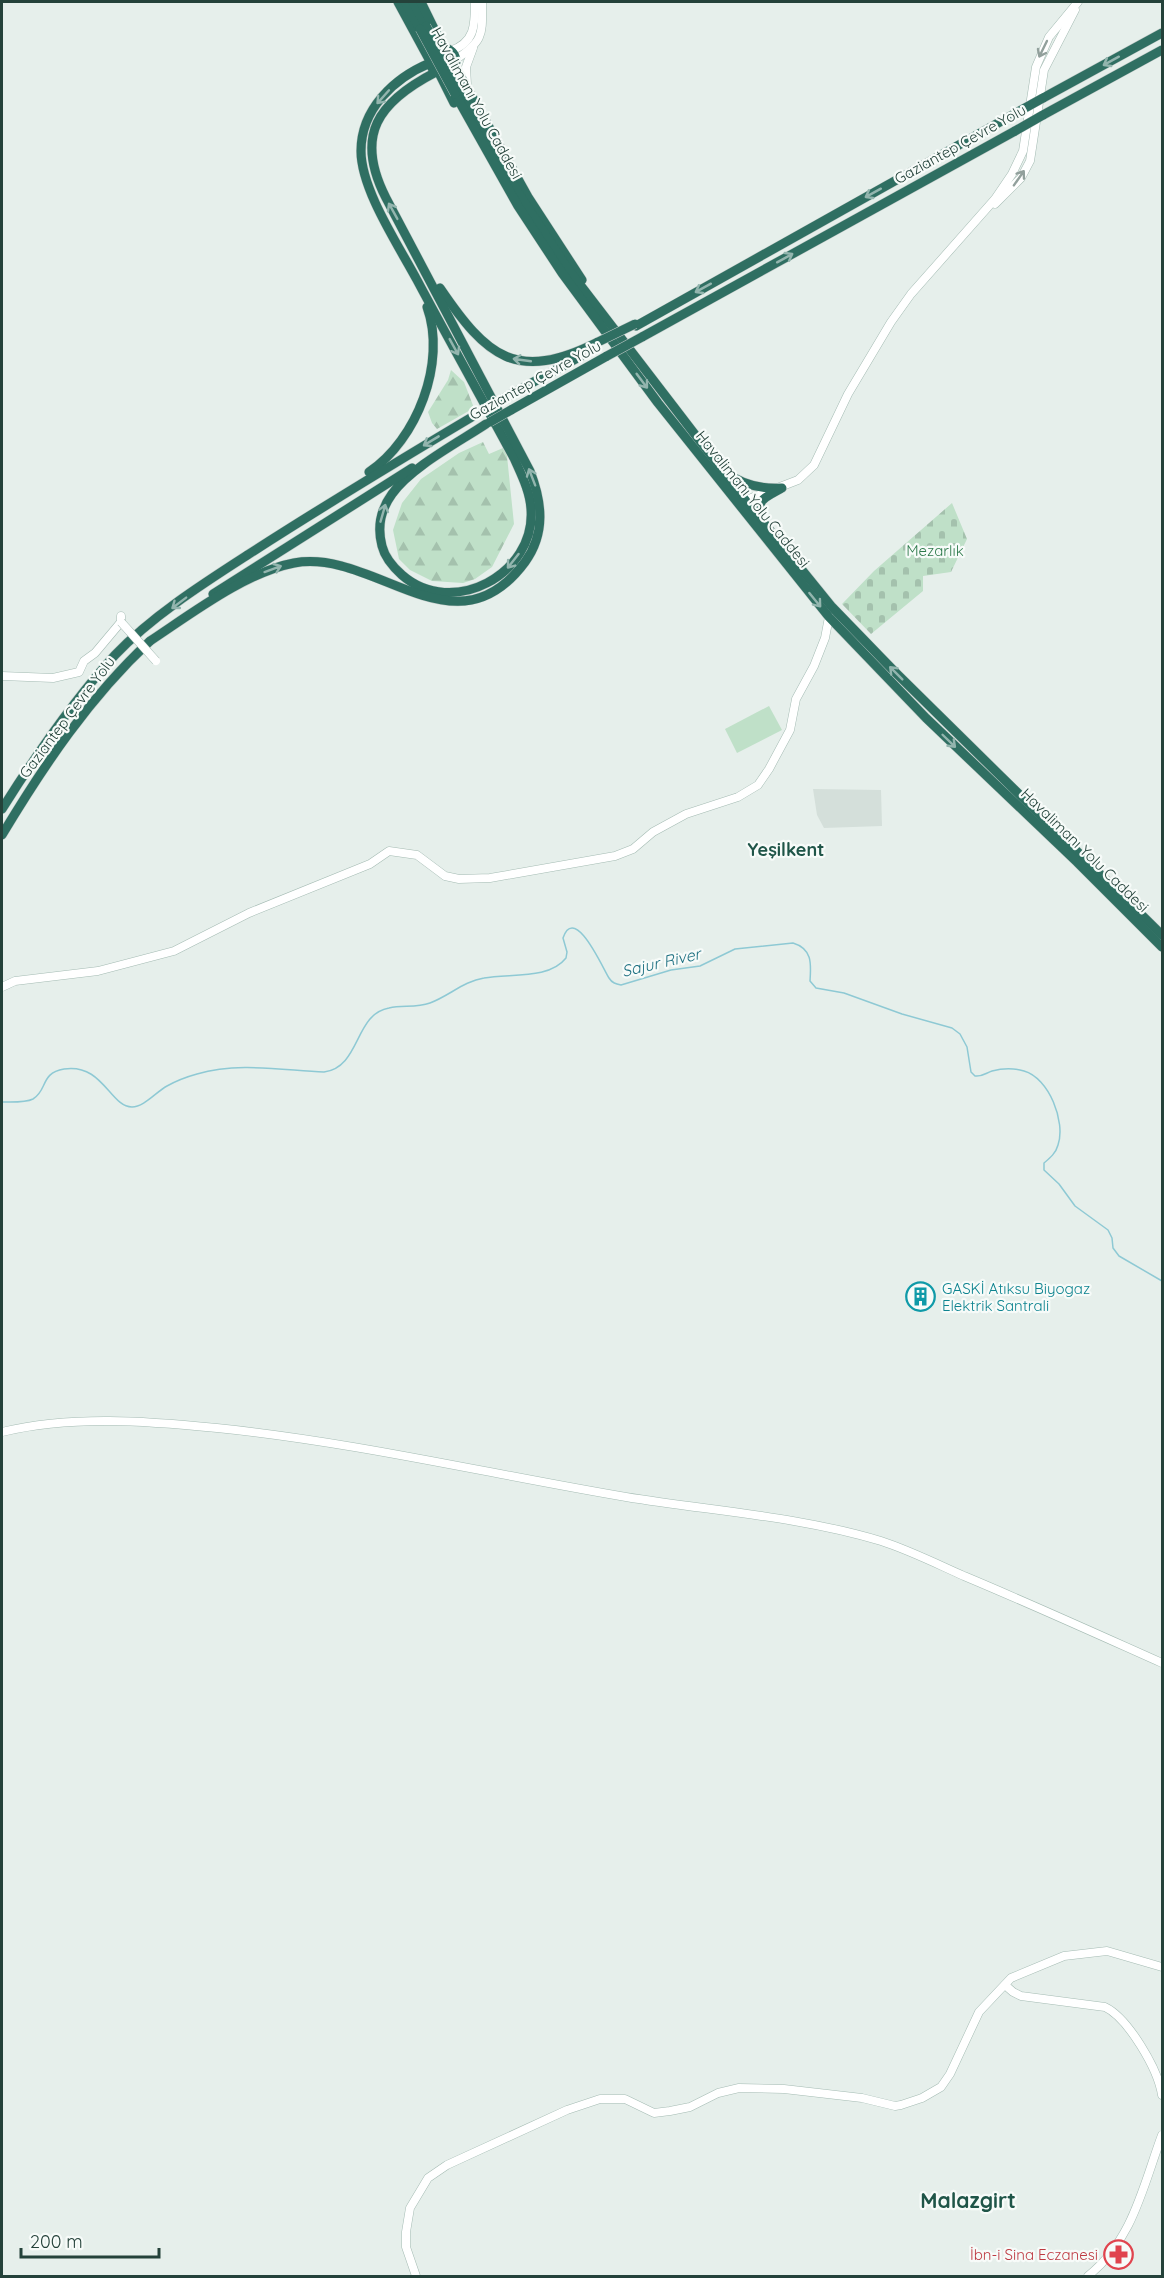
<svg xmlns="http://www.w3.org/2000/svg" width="1164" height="2278" viewBox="0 0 1164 2278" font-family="Quicksand,sans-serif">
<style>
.built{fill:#d4dfda}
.forest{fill:url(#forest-firs)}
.cemetery{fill:url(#cemetery-stones)}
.pitch{fill:#bfe0c8}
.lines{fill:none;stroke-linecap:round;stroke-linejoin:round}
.stream{stroke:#8ec9d4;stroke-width:1.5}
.secondary-casing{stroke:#a4bbb3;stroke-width:9}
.highway-casing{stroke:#c2cac8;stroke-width:10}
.secondary{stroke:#fff;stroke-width:8}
.highway{stroke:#2f6f62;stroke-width:9}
.secondary-bridge-casing{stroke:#a4bbb3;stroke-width:9;stroke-linecap:butt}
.highway-bridge-casing{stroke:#c2cac8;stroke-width:10;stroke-linecap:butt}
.secondary-bridge{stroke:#fff;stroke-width:8}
.highway-bridge{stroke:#2f6f62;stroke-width:9}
.oneway{stroke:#92a09c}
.oneway2{stroke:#93b5ae}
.labels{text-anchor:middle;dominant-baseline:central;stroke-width:4.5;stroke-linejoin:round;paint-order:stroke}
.street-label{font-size:15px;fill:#24423a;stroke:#f7fbf9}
.park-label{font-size:15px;fill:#2d7a4b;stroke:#f7fbf9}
.culture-label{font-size:15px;fill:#0d838f;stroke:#f7fbf9;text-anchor:start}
.health-label{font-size:15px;fill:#be3a42;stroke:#f7fbf9;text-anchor:end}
.water-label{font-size:16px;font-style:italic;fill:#1c6f80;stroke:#f7fbf9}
.quarter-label{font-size:18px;font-weight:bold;fill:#1f5548;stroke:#f7fbf9}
.district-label{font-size:21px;font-weight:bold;fill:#1f5548;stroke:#f7fbf9}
</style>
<defs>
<pattern id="forest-firs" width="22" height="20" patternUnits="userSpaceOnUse" patternTransform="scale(1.5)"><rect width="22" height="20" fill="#bfe0c8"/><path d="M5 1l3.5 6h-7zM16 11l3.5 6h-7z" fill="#a4c1ad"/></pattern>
<pattern id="cemetery-stones" width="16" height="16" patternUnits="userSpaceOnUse" patternTransform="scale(1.5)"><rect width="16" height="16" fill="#bfe0c8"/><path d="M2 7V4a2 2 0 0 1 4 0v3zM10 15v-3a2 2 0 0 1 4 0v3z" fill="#a4c1ad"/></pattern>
</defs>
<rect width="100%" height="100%" fill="#e6efeb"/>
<path class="built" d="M813,789l68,1 1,36 -58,2 -7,-13z"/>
<g class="forest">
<path d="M451,370l13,12 10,26 -37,21 -5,-6 -4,-11 20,-32z"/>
<path d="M483,442l6,12 14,-6 4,8 7,68 -22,43 -17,12 -12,4 -31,-2 -22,-11 -11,-11 -6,-29 9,-27 19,-24 38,-26z"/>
</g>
<path class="cemetery" d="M952,503l15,36 -16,33 -28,4v15l-52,43 -29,-30 32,-33z"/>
<path class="pitch" d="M769,706l13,24 -45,23 -12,-24z"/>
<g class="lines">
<path class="stream" d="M2,1102c9,0 23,1 31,-3 15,-9 7,-26 31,-30 39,-6 46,38 68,38 12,0 24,-15 35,-21 9,-5 19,-9 30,-12 41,-12 84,-4 127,-2 37,-5 30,-58 65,-64 14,-3 27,0 41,-5 19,-7 34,-22 54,-25 25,-5 65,2 82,-20l1,-6 -4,-14c12,-35 41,33 46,40 3,5 7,6 12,7l50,-15 29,-4 35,-17 58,-6c20,6 18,22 17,38l6,7 28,5 58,21 50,14 8,6 7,13 4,25 4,4c7,1 11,-3 17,-5 11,-3 22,-3 32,0 25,7 42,51 34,74 -2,8 -8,13 -14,18v7l15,14 16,22 33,24 4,8 1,10 6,8 43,25"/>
<defs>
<g id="secondary">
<path d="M450,51c25,-8 25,-26 25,-49"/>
<path d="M455,60c30,-20 27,-26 27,-58"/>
<path d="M467,85l-1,-18 7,-19"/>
<path d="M995,204l26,-26 9,-17 14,-91 31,-60"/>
<path d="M741,502l57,-22 16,-15 34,-71 43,-72 20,-28 84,-95 17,-25 11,-23 13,-84 13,-30 29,-35"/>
<path d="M2,676l51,2 26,-6 5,-11 11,-8 26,-31v-6"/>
<path d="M2,987l13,-6 83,-10 76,-20 75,-38 121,-49 19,-13 28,4 28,21 14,3 31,-1 125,-22 18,-7 20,-17 33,-18 52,-17 20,-12 11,-16 21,-39 6,-31 18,-33 11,-28 4,-21"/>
<path d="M2,1432c70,-17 144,-11 215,-4 138,14 273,46 409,69 85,14 172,19 255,44 28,9 56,23 83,35 67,28 133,58 198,87"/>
<path d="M1005,1985l8,7 8,4 84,11c23,11 53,62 57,88"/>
<path d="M416,2276l-10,-29v-15l4,-24 18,-30 19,-13 120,-55 33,-11h25l29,14 16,-2 20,-4 28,-14 21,-5 45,1 78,9 33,8 6,-1 21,-7 19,-11 9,-13 29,-62 32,-34 53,-22 43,-5 55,16"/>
<path d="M1088,2276c45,-36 55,-90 74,-141"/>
</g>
<g id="highway">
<path d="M398,2l32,59"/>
<path d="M405,2l15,27"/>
<path d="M413,2l13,24"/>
<path d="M421,2l23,47"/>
<circle cx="443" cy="61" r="13"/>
<path d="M430,63c-36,15 -69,46 -69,88 0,39 38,95 56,129 32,60 65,119 97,178 7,16 16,33 17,51 5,65 -79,110 -129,66 -9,-8 -17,-17 -20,-29 -5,-19 -1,-37 10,-52 19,-27 67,-52 94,-70"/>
<path d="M455,66l73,131 54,83"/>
<path d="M439,73l15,30"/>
<path d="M461,91l47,86 60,92 178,232 86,106 62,64 268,264"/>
<path d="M455,94l63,112 44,67 96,130 171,214 97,101 151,144 85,85"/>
<path d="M1043,98l119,-65"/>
<path d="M1043,115l119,-65"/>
<path d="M440,288c47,69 76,95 158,54"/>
<path d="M636,326l380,-213"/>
<path d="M642,337l373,-206"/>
<path d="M506,397l75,-41"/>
<path d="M511,410l96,-54"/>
<path d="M369,472c48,-32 78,-110 58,-165"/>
<path d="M727,473c17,13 35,16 55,15"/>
<path d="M763,518c-9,-18 3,-21 17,-29"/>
<path d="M213,594l199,-126"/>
<path d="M150,641c41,-27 96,-69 144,-78 82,-15 161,94 231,-1 21,-29 17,-60 5,-91l-144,-273c-32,-63 -8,-96 50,-126"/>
<path d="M2,809c34,-54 70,-107 113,-154 37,-39 89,-72 134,-101 76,-49 154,-96 233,-143"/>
<path d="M2,835c42,-70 88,-138 147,-193"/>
</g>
</defs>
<use href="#secondary" class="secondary-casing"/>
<use href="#highway" class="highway-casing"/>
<use href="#secondary" class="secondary"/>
<use href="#highway" class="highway"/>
<defs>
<path id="secondary-bridge" d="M121,622l35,39"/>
<g id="highway-bridge">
<path d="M426,26l35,65"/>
<path d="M420,29l35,65"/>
<path d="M1016,113l27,-15"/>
<path d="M1015,131l28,-16"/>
<path d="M598,342l37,-18"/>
<path d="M607,356l35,-19"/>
<path d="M482,411l24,-14"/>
<path d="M490,422l21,-12"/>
</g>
</defs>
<use href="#secondary-bridge" class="secondary-bridge-casing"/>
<use href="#highway-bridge" class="highway-bridge-casing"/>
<use href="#secondary-bridge" class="secondary-bridge"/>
<use href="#highway-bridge" class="highway-bridge"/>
</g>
<defs><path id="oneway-shaft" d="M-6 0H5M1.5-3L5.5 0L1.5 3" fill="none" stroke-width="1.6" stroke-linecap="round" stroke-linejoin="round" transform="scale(1.5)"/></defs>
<g class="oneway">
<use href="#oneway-shaft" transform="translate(1043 49) rotate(116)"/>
<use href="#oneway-shaft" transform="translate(1019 178) rotate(-55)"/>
</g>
<g class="oneway2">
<use href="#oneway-shaft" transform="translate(1111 61) rotate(151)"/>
<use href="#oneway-shaft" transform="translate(383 97) rotate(132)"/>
<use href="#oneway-shaft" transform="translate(873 193) rotate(151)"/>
<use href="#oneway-shaft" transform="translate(393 211) rotate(-119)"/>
<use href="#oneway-shaft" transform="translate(785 258) rotate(-29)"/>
<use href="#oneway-shaft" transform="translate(703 288) rotate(151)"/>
<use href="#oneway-shaft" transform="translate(454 347) rotate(61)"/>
<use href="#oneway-shaft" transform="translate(522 360) rotate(-172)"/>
<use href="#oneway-shaft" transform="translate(642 381) rotate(53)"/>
<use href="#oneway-shaft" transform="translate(431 441) rotate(149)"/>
<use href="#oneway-shaft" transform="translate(532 477) rotate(-111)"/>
<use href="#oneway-shaft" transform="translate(383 513) rotate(-74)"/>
<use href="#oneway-shaft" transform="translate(513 561) rotate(128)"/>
<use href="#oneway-shaft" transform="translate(273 569) rotate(-20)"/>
<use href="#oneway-shaft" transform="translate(815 600) rotate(51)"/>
<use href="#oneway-shaft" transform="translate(179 603) rotate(143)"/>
<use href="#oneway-shaft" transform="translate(896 673) rotate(-135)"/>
<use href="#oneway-shaft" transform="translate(949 741) rotate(44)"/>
</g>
<defs>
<symbol id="building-ring" viewBox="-11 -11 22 22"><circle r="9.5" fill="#f7fbf9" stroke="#0f9aa8" stroke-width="1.5"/><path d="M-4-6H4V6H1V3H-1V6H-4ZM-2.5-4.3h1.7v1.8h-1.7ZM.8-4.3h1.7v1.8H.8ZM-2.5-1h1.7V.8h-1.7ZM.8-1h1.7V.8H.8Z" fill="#0f9aa8"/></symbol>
<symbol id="pharmacy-ring" viewBox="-11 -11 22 22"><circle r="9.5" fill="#f7fbf9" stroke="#e0444e" stroke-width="1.5"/><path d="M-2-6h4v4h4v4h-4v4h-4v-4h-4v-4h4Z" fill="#e0444e"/></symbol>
</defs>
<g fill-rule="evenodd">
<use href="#building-ring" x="904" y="1280" width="33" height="33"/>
<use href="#pharmacy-ring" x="1102" y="2238" width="33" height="33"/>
</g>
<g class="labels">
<g class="street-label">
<text transform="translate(477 103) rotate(61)">Havalimanı Yolu Caddesi</text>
<text transform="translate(960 144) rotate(-29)">Gaziantep Çevre Yolu</text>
<text transform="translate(535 380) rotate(-29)">Gaziantep Çevre Yolu</text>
<text transform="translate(753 499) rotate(51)">Havalimanı Yolu Caddesi</text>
<text transform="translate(67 717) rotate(-53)">Gaziantep Çevre Yolu</text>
<text transform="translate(1085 850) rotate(44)">Havalimanı Yolu Caddesi</text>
</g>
<g class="park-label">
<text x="935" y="550">Mezarlık</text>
</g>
<g class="culture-label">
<text x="942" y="1288">GASKİ Atıksu Biyogaz<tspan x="942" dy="17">Elektrik Santrali</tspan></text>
</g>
<g class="health-label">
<text x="1098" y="2254">İbn-i Sina Eczanesi</text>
</g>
<g class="water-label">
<text transform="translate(661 962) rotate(-13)">Sajur River</text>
</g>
<g class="quarter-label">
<text x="786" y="849">Yeşilkent</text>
</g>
<g class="district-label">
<text x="968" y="2200">Malazgirt</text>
</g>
</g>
<rect width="1164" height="2278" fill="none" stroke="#24423a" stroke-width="6"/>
<path d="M21 2248v9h138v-9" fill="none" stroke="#24423a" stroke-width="3"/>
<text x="30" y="2248" font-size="18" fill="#24423a" stroke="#f7fbf9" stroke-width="4.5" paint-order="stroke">200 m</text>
</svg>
